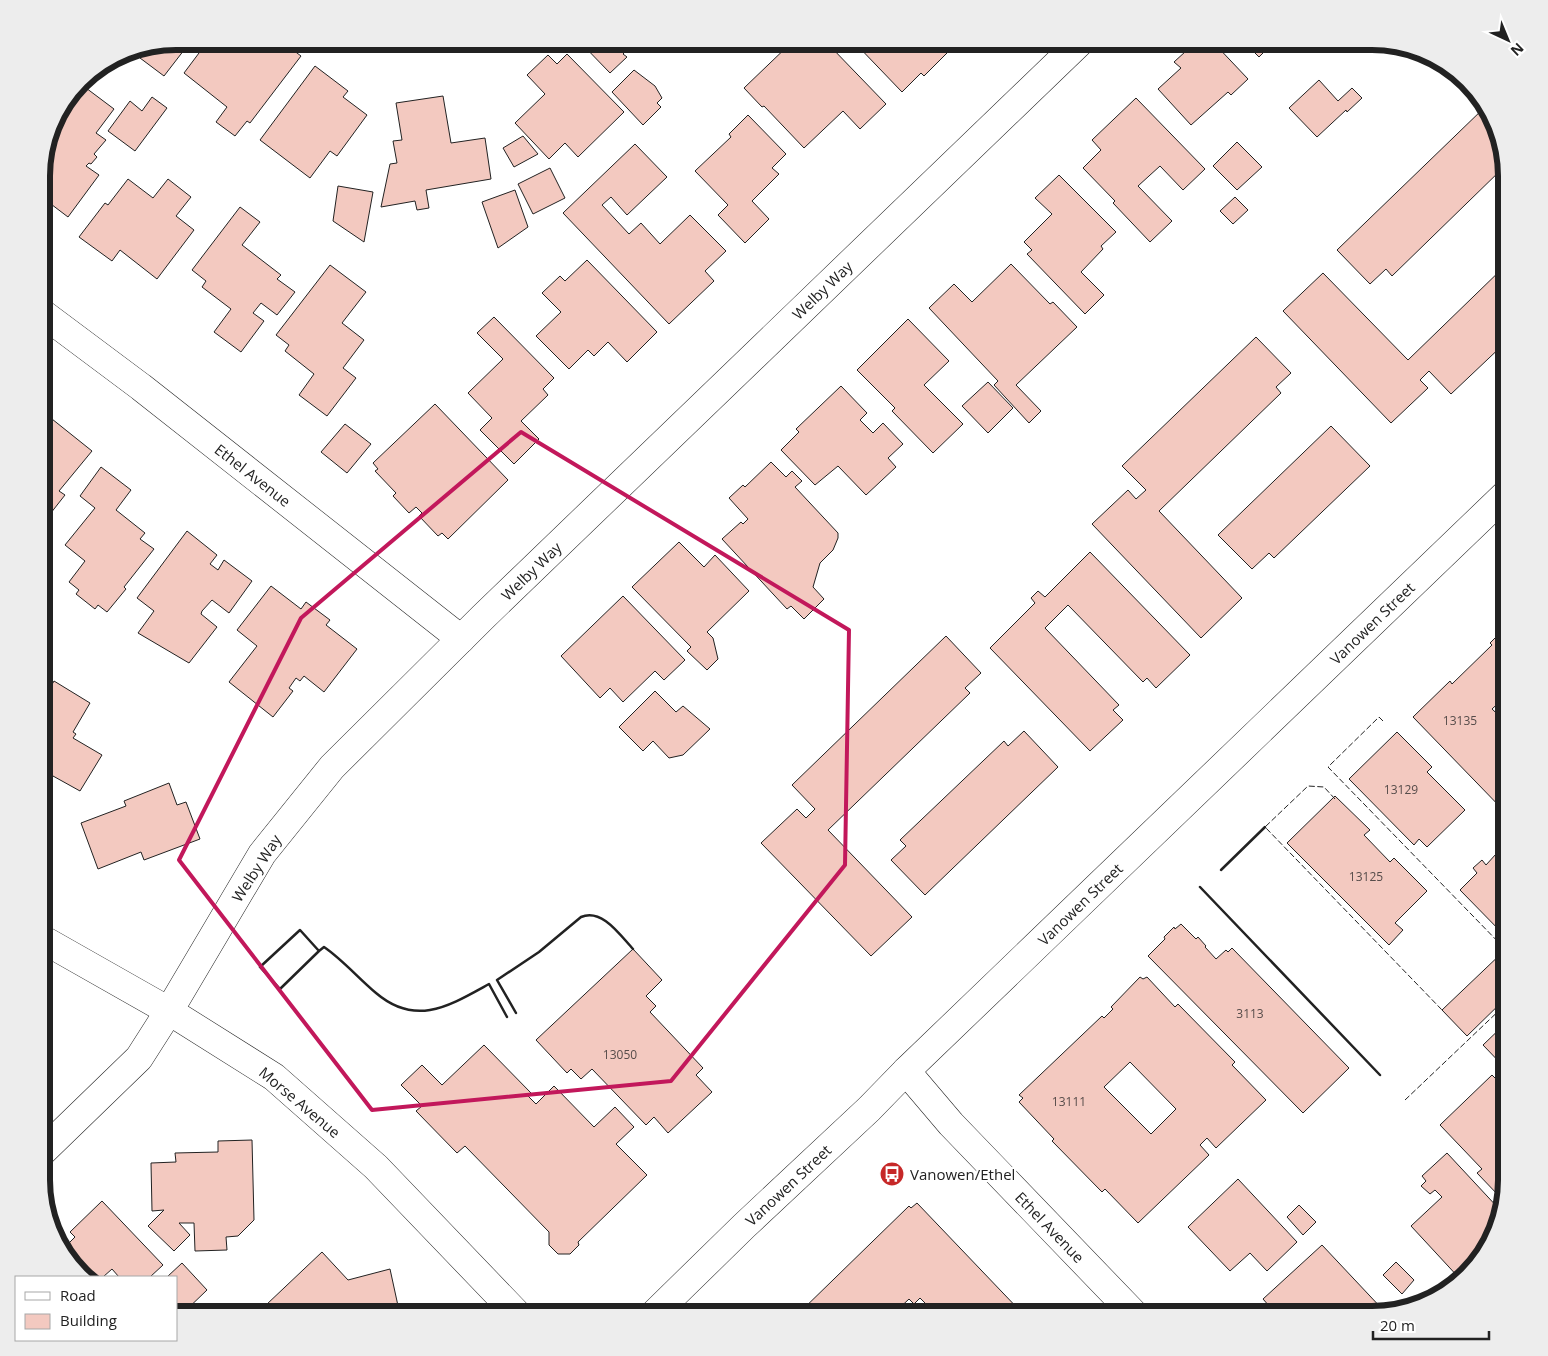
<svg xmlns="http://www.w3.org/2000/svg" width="1548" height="1356" viewBox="0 0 1548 1356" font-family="'Open Sans',sans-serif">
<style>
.building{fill:#f3c9c0;stroke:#222;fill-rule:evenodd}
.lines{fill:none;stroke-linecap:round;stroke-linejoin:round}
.minor-casing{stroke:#222;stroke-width:29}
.tertiary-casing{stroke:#222;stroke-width:29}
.secondary-casing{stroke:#222;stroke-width:29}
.minor{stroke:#fff;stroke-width:28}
.tertiary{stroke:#fff;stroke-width:28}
.secondary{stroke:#fff;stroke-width:28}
.fence{stroke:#222;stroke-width:1;stroke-dasharray:6 2.5;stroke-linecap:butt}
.wall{stroke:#222;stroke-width:2.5}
.marked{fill:none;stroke:#c2185b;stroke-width:4;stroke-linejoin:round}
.labels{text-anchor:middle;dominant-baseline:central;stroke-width:4;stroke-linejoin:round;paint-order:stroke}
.number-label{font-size:12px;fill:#564c4a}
.street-label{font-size:15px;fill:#222;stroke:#fff}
.poi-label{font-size:15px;fill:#222;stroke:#fff;text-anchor:start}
.rim{fill:none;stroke:#222;stroke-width:6}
</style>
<rect width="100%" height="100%" fill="#fff"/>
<g class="building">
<path d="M176,41h15l-27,35 -24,-18 9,-12z"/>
<path d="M208,41h73l20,15 -51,67 -3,-2 -12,15 -19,-14 11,-15 -43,-34z"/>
<path d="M579,41h57l-13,13 4,3 -17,16z"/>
<path d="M793,41h29l5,6 2,-2 57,59 -26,25 -17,-18 -39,37 -40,-42 -2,1 -18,-19z"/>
<path d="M853,41h106l-35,35 -3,-3 -19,19z"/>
<path d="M1197,41h15l36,38 -17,16 -3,-3 -37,33 -33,-36 23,-21 -7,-6z"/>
<path d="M1243,41h32l-16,16z"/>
<path d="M567,54l57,58 -46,45 -13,-14 -16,16 -34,-36 30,-29 -18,-19 21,-20 9,9z"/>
<path d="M315,66l33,25 -5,6 24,18 -30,41 -7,-5 -20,27 -50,-38z"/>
<path d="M634,70l21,16 7,12 -5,5 4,4 -18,18 -31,-33z"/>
<path d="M1319,80l19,21 14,-13 10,10 -15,14 -1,-2 -29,27 -28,-29z"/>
<path d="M82,85l32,24 -18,24 10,7 -12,14 3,3 -6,7 -2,-1 -3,3 13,9 -31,42 -25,-19 -1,3v-34l13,-51 9,-12 3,2z"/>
<path d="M443,96l8,47 34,-5 6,41 -65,11 3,18 -12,2 -2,-9 -34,6 9,-43 7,-1 -4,-22 9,-1 -6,-37z"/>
<path d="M152,97l15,11 -32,43 -27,-20 22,-30 12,10z"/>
<path d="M1136,98l69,71 -22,21 -23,-24 -22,20 34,35 -22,21 -37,-39 2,-2 -32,-33 18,-18 -9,-10z"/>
<path d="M1485,107l11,17 9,42 -113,110 -6,-7 -16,15 -33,-34z"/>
<path d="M748,115l38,39 -14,14 7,6 -27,27 17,18 -24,24 -27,-28 10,-10 -33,-34 36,-34 -2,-3z"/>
<path d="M523,136l15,18 -24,13 -11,-19z"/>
<path d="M1237,142l25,25 -25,23 -24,-24z"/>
<path d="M635,144l32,33 -40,38 -16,-18 -9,8 27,29 12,-11 19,21 30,-29 36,36 -21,20 9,10 -45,43 -106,-111z"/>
<path d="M550,168l15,30 -32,16 -15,-30z"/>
<path d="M1059,175l57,57 -15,14 2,3 -22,23 23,23 -19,19 -58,-60 5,-4 -8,-8 28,-28 -17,-16z"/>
<path d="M128,179l25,19 15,-19 23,18 -15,19 18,14 -37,49 -37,-29 -8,11 -33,-24 26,-34 3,2z"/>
<path d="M338,186l35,6 -9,50 -31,-21z"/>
<path d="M515,190l13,37 -30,21 -16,-46z"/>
<path d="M1235,197l13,13 -15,14 -13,-13z"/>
<path d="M240,207l20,15 -18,23 39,30 -4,4 18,13 -18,23 -16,-12 -8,10 11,8 -23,31 -27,-20 17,-23 -29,-22 4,-6 -14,-11z"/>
<path d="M587,260l70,72 -30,30 -19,-20 -14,14 -6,-6 -19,19 -33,-33 25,-24 -19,-19 18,-17 5,5z"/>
<path d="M1011,264l39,40 3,-2 24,25 -61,58 25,26 -12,12 -35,-38 4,-4 -69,-73 25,-24 18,18z"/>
<path d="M1507,264v77l-56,53 -22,-23 -9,9 8,8 -37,35 -108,-112 40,-38 85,87z"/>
<path d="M330,265l36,27 -24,31 22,17 -21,28 13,10 -29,38 -28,-21 15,-21 -29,-23 4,-6 -13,-10z"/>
<path d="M494,317l60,61 -11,11 5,6 -27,26 18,18 -25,25 -34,-34 12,-12 -24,-25 35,-34 -26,-26z"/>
<path d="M908,319l41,42 -25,24 39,39 -30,29 -41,-42 3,-3 -38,-38z"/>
<path d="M1256,337l35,36 -15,14 5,6 -122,118 83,87 -41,40 -109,-114 36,-34 8,9 10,-9 -24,-24z"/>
<path d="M988,382l25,26 -25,25 -26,-27z"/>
<path d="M841,386l26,27 -7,7 13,13 10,-10 20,21 -15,14 8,9 -30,28 -28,-29 -23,19 -34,-35 18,-18 -3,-3z"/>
<path d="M435,404l73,76 -60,59 -6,-6 -4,3 -19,-20 3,-3 -6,-6 -7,6 -16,-17 3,-3 -21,-22 3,-2 -5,-6z"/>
<path d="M42,411l50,40 -33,40 6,4 -22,28 -1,-1z"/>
<path d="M345,424l26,20 -24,29 -26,-21z"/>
<path d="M1331,426l39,40 -96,92 -5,-5 -17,16 -34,-34z"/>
<path d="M771,462l15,15 6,-6 10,10 -7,6 43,46v5l-5,12 -13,13 -7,24 11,12 -20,20 -13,-13 -4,3 -65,-70 19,-17 2,2 5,-5 -19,-21 14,-13 2,2z"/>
<path d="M101,467l30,23 -15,20 29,23 -5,6 14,10 -30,38 2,2 -19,23 -9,-7 -3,4 -19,-15 3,-4 -10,-8 16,-21 -20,-16 30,-37 -15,-12z"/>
<path d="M187,531l30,24 -7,9 8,6 6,-10 28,21 -23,32 -17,-13 -10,11 -1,3 16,13 -28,36 -51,-30 16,-22 -17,-13z"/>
<path d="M679,542l25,25 11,-12 34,36 -42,41 6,6 5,21 -11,11 -20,-19 4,-4 -59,-60z"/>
<path d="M1090,552l100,103 -34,33 -9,-10 -4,4 -75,-77 -23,23 74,77 -6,5 10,10 -33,31 -100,-103 45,-45 -4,-5 7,-7 7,6z"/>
<path d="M271,586l30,23 5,-7 24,18 -4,5 31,24 -33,43 -20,-16 -4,5 -4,-3 -7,10 4,3 -20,26 -44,-35 28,-36 -20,-16z"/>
<path d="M623,596l62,64 -21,20 -9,-9 -32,31 -13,-14 -10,10 -39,-42z"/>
<path d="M1507,626v69l-15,14 15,14v91l-94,-97 37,-36 2,3 40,-39 -2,-2z"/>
<path d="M946,636l35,37 -16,15 5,5 -142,137 84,87 -41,39 -110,-113 36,-34 9,9 9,-9 -23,-24z"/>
<path d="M54,681l36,22 -17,29 3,2 -3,4 29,17 -22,36 -27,-15 -11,19 2,10 -2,5v-108z"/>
<path d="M655,691l21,21 7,-6 27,23 -27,26 -14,3 -16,-17 -10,10 -24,-24z"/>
<path d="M1024,731l34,36 -133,128 -34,-35 15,-14 -6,-6 104,-99 4,5z"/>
<path d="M1397,732l35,35 -5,5 38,38 -38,37 -8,-8 -5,6 -65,-66z"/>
<path d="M169,783l8,22 9,-3 14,37 -56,21 -3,-8 -43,17 -17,-46 45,-17 -2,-5z"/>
<path d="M1335,796l35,34 -6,5 26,27 4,-4 33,33 -32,32 8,7 -14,15 -102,-102z"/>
<path d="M1496,854l11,11v73l-47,-48 17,-17 -4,-5 9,-8 4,5z"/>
<path d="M1181,924l15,15 2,-2 8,9 -1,1 11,12 10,-9 2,2 4,-4 117,120 -46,45 -155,-157 17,-17 -1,-2 10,-10 1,2z"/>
<path d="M633,949l29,31 -16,16 10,10 -6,6 53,56 -7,7 16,17 -44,41 -14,-16 -8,8 -54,-56 -11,10 -10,-10 -4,4 -31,-33z"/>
<path d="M1505,950l2,1v46l-40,39 -25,-26z"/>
<path d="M1140,977l3,2 4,-2 28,30 3,-3 57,58 -3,3 34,35 -50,48 -9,-10 -7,7 9,10 -71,68 -33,-34 -3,3 -50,-51 2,-2 -35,-37 4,-4 -4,-3 83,-79 2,2 9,-9 -2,-2zM1130,1062l46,47 -25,25 -47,-47z"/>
<path d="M1507,1022v48l-24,-25z"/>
<path d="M484,1045l47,48 -3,3 8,8 18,-18 40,41 21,-20 19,20 -18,17 31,31 -69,67 1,3 -9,9h-12l-9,-9v-13l-84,-86 -8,7 -41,-42 6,-5 -21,-21 21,-20 20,20z"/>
<path d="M1492,1075l15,15 -1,99 -1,8 -3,-2 -2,2 -23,-24 5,-4 -42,-44z"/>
<path d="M252,1140l2,80 -16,16 -12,1 1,13 -32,1 -1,-28h-15l11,12 -16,16 -26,-25 16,-16 -12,1 -1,-48 25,-1 -1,-9 43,-1v-11z"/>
<path d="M1447,1153l54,58 -5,21 -28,43 -7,5 -50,-54 31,-29 -7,-7 -5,4 -9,-8 5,-5 -4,-5z"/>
<path d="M1238,1179l59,63 -30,29 -17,-18 -20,18 -42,-44z"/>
<path d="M102,1201l61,64 -13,12h-31l-7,-8 -9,8h-20l-20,-28 12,-12 -5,-5z"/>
<path d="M917,1203l107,112h-87l-17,-17 -6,6 -5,-5 -17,16h-95l112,-109 2,2z"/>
<path d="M1299,1205l17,17 -13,13 -16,-18z"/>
<path d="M1322,1245l63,67 -13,3h-95l-14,-16z"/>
<path d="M322,1252l26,28 42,-11 10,46h-124l-10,-10z"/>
<path d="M1396,1262l18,18 -12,14 -19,-19z"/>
<path d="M182,1263l25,27 -26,25 -5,-5v-33h-9z"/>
</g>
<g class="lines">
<defs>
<g id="minor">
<path d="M42,313l99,74 320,252"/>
<path d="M42,1152l97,-94 30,-47 93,-157 70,-87 151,-150 598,-576"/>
</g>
<g id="tertiary">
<path d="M42,939l127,72 105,66 102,90 142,148"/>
<path d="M906,1071l45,53 184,191"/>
</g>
<path id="secondary" d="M653,1315l91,-89 125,-117 37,-38 601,-578"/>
</defs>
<use href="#minor" class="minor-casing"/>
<use href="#tertiary" class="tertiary-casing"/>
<use href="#secondary" class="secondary-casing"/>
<use href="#minor" class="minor"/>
<use href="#tertiary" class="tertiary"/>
<use href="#secondary" class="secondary"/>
<g class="fence">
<path d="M1383,721l-4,-4 -51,50 179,184"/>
<path d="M1335,799l-11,-12 -16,-1 -43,41 178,184"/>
<path d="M1405,1100l102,-97"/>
</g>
<g class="wall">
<path d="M1221,870l44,-43"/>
<path d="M1200,887l180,188"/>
<path d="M319,951l-19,-21 -40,37 20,22 39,-38 5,-4c19,13 34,31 52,46 40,34 73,13 113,-9l18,33"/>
<path d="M516,1013l-19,-33 42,-28 42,-35c21,-9 39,18 52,32"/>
</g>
</g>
<path class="marked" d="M521,432l328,198 -4,235 -174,216 -299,29 -193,-250 122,-242z"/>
<defs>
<symbol id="bus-disc" viewBox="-11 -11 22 22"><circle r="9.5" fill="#c62828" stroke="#fff"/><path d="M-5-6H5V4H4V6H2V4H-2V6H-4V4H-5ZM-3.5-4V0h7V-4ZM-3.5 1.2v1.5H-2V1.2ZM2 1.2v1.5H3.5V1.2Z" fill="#fff"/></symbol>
</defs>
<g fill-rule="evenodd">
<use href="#bus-disc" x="878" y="1160" width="28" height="28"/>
</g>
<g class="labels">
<g class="number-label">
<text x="1460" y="720">13135</text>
<text x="1401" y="789">13129</text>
<text x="1366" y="876">13125</text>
<text x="1250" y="1013">3113</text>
<text x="620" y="1054">13050</text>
<text x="1069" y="1101">13111</text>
</g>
<g class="street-label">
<text transform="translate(822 290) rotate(-44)">Welby Way</text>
<text transform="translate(253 475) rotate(38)">Ethel Avenue</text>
<text transform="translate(531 571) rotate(-44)">Welby Way</text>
<text transform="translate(1372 623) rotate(-44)">Vanowen Street</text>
<text transform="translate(256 868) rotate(-57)">Welby Way</text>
<text transform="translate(1080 904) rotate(-44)">Vanowen Street</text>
<text transform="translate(300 1102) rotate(40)">Morse Avenue</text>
<text transform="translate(788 1185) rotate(-43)">Vanowen Street</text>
<text transform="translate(1050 1227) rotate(46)">Ethel Avenue</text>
</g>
<g class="poi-label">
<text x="910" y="1174">Vanowen/Ethel</text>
</g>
</g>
<path d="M0 0H1548V1356H0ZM176 50H1372A126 126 0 0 1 1498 176V1180A126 126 0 0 1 1372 1306H176A126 126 0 0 1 50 1180V176A126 126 0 0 1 176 50Z" fill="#ededed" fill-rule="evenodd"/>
<path class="rim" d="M176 50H1372A126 126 0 0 1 1498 176V1180A126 126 0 0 1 1372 1306H176A126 126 0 0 1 50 1180V176A126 126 0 0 1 176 50Z"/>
<rect x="15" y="1276" width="162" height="65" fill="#ffffff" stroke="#a7a7a7"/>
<rect x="25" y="1292" width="25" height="8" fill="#ffffff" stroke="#a7a7a7"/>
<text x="60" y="1301" font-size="15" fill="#222222">Road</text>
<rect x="25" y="1314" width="25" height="15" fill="#f3c9c0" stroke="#a7a7a7"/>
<text x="60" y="1326" font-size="15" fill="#222222">Building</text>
<g transform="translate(1508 40) rotate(136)" stroke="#ffffff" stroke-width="4" paint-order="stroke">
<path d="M0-4L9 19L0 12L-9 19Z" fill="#222222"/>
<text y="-8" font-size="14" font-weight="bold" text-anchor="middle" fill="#222222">N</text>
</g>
<path d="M1373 1331v8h116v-8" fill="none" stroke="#222222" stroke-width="2.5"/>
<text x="1380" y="1331" font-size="15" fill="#222222" stroke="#ffffff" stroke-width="4" paint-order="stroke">20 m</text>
</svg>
